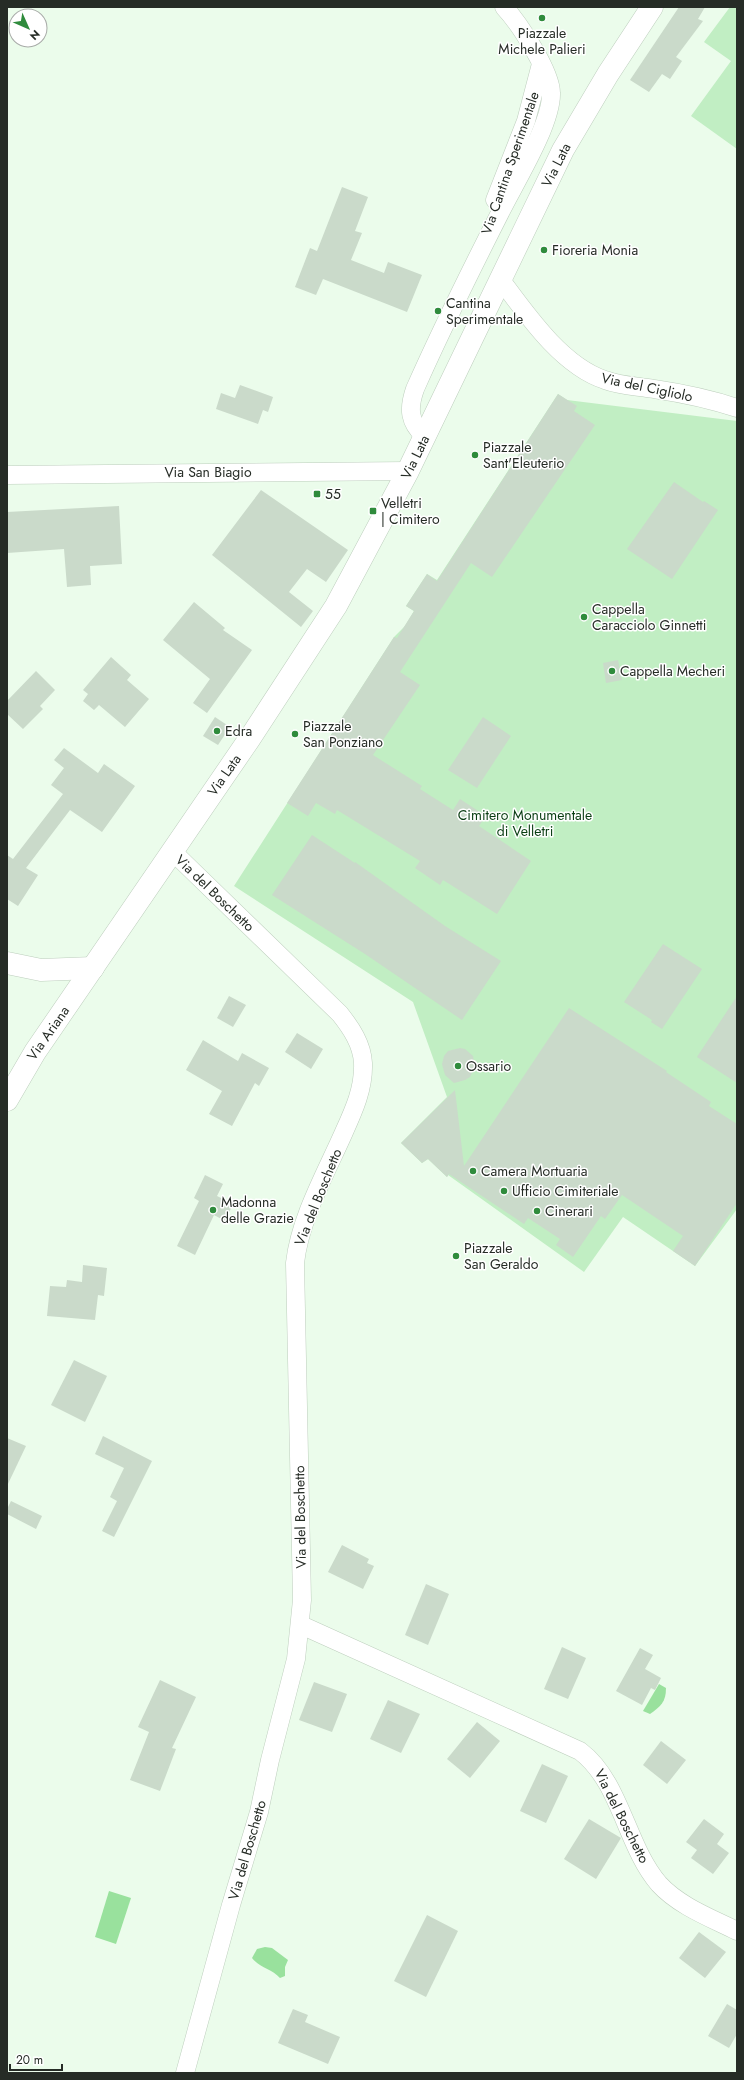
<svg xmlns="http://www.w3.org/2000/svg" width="744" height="2080" viewBox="0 0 744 2080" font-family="Jost,sans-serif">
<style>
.green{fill:#c1eec3}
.water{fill:#99e19d}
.building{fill:#cadaca}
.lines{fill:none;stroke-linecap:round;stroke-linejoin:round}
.street-casing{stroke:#bdcebd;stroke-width:19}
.secondary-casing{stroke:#bdcebd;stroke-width:23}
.street{stroke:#fff;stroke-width:18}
.secondary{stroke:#fff;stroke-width:22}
.poi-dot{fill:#2f8b3c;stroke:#fff;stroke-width:1.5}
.labels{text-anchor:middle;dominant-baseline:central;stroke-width:3;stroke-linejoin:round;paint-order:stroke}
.poi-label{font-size:14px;fill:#262c26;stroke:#fff;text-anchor:start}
.street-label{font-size:14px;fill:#262c26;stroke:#fff}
.park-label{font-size:14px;fill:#093d12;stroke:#fff}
</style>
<rect width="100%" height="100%" fill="#ebfceb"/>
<g class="green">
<path d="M730,7h7v142l-46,-33 40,-55 -27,-19z"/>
<path d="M558,394l9,6 170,21v788l-42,57 -72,-49 -39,55 -136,-97 -1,2 -19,-18 -6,4 -21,-20 46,-46 -34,-95 -179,-116 160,-249 11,-11 9,-15 -8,-5 21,-32 10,6z"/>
</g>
<g class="water">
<path d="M659,1684l7,4c0,14 -5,18 -16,26l-7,-3z"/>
<path d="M109,1891l22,7 -15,46 -21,-7z"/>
<path d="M265,1947l7,1 16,12 -3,7v9l-5,2c-8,-9 -20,-10 -28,-20l5,-9z"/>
</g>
<g class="building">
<path d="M679,7h26l-7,12 5,2 -27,36 6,4 -12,18 -8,-5 -13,18 -19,-12z"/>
<path d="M342,187l26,10 -13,34 7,2 -11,27 33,13 4,-11 34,13 -15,37 -84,-33 -7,16 -21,-8 15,-39 7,3z"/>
<path d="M240,385l33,12 -5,15 -5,-2 -5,14 -42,-15 5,-16 14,5z"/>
<path d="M558,394l19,12 -3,5 21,14 -103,152 -21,-14 -71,109 20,13 -47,70 49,31 -2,3 33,21 7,-11 26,17 -7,10 52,35 -34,53 -54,-34 -3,5 -25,-17 5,-7 -83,-51 -2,4 -19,-11 -8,13 -21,-13 107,-166 3,1 17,-27 -8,-5 21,-32 10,7z"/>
<path d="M674,482l29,20 1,-1 14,9 -46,69 -45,-30z"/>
<path d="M261,490l87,60 -22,32 -19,-13 -18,23 24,19 -12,16 -89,-72z"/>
<path d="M119,506l3,58 -32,2 1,19 -24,2 -3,-38 -57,4v-41z"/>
<path d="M194,602l31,26 -2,2 29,20 -45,63 -14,-10 17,-24 -47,-39z"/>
<path d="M111,657l20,18 -4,5 22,19 -24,28 -26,-22 -5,5 -11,-9 5,-7 -5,-4z"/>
<path d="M618,660l4,20 -16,3 -3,-20z"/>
<path d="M36,671l19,19 -15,16 3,3 -20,20 -16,-15v-13z"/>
<path d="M215,717l15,10 -12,18 -15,-9z"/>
<path d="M483,717l28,19 -34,52 -29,-18z"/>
<path d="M64,748l34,25 6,-9 31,22 -33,46 -32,-22 -44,58 12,7 -20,31 -11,-7v-44l6,4 50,-65 -12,-9 13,-17 -10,-8z"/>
<path d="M312,835l43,28v-1l90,64 56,35 -39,59 -97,-66 -93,-59z"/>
<path d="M663,944l39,25 -40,60 -11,-7 1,-2 -28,-18z"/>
<path d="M229,996l17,9 -13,22 -16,-9z"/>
<path d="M737,996v87l-40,-26z"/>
<path d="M569,1008l98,63 -1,1 45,30 -2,4 28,18v79l-42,63 -22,-15 10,-15 -61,-41 -17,24 -4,-3 -28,41 -17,-12 4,-6 -32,-21 -4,6 -75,-50 -2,3 -19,-18 -6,4 -21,-20 54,-53 9,76z"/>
<path d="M297,1033l26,16 -12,20 -26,-17z"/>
<path d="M203,1040l35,21 4,-8 27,15 -10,18 -4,-3 -23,43 -23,-12 13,-23 -36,-21z"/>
<path d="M460,1048l5,1 8,7 2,11 -5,10 -5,3 -11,3 -9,-8 -3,-11 2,-8 4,-5z"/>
<path d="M205,1175l18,9 -6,12 16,8 -8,17 -11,-6 -19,40 -18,-9 22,-45 -5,-3z"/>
<path d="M83,1265l24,3 -3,28 -6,-1 -3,25 -48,-4 3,-30 16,1 1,-7 15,2z"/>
<path d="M74,1360l33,16 -22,46 -34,-17z"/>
<path d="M103,1436l49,25 -38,76 -12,-6 15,-30 -7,-4 14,-29 -29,-14z"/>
<path d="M7,1438l19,8 -19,40z"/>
<path d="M11,1501l31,15 -6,13 -29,-15v-5z"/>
<path d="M342,1545l27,14 -2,4 7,3 -11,23 -35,-17z"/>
<path d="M426,1584l23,10 -21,51 -23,-10z"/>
<path d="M562,1647l24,11 -18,41 -24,-10z"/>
<path d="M640,1648l13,7 -8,14 16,9 -6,12 -4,-2 -9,17 -26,-14z"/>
<path d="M160,1680l36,17 -24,51 4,1 -16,42 -30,-11 19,-48 -11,-5z"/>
<path d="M314,1682l33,12 -15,38 -33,-12z"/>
<path d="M388,1700l32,14 -19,39 -31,-14z"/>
<path d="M477,1722l23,19 -30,37 -23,-19z"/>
<path d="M661,1741l25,19 -19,24 -24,-19z"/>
<path d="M542,1764l26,12 -22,47 -26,-12z"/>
<path d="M589,1819l32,19 -25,41 -32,-20z"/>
<path d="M704,1819l20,15 -7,10 12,9 -16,21 -22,-16 6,-8 -11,-8z"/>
<path d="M427,1915l31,16 -32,66 -32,-16z"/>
<path d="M699,1932l27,20 -21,26 -26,-20z"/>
<path d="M727,2004l10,6v24l-8,14 -21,-12z"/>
<path d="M293,2009l15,6 -3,7 35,15 -12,27 -50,-21z"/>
</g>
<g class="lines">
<defs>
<g id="street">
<path d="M495,200l31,-79 15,-57"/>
<path d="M501,280c26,35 61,86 104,100 16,6 32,6 49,9 27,4 56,10 83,19"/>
<path d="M425,437c-16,-15 -17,-28 -10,-48 27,-61 57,-121 87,-180 14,-28 50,-86 49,-116 0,-21 -32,-70 -47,-86"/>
<path d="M7,475l401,-4"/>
<path d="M172,851l168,163c11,14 22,30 23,49 1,25 -9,47 -19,69 -18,41 -44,86 -49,131l7,337 -6,59 -26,101 -11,52 -28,93 -46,168"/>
<path d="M301,1625l279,126c41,31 46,95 79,133 20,22 52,34 78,47"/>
</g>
<g id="secondary">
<path d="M7,963l34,7 52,-2"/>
<path d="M7,1100l28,-48 215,-314 86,-132 72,-135 155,-321 45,-76 44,-67"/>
</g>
</defs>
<use href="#street" class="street-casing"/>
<use href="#secondary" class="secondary-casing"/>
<use href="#street" class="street"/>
<use href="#secondary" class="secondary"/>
</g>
<g class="poi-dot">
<circle cx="542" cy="18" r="4"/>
<circle cx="544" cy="250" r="4"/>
<circle cx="438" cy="311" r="4"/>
<circle cx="475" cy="455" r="4"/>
<rect x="313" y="490" width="8" height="8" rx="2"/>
<rect x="369" y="507" width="8" height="8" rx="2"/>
<circle cx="584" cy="617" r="4"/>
<circle cx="612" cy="671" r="4"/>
<circle cx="217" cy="731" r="4"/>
<circle cx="295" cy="734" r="4"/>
<circle cx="458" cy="1066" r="4"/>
<circle cx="473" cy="1171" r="4"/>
<circle cx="504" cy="1191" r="4"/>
<circle cx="213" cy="1210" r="4"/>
<circle cx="537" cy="1211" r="4"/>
<circle cx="456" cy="1256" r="4"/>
</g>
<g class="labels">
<g class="poi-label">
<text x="542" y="33" text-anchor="middle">Piazzale<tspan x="542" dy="16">Michele Palieri</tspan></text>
<text x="552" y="250">Fioreria Monia</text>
<text x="446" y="303">Cantina<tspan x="446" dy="16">Sperimentale</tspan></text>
<text x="483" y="447">Piazzale<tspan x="483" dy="16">Sant'Eleuterio</tspan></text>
<text x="325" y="494">55</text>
<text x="381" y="503">Velletri<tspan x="381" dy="16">| Cimitero</tspan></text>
<text x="592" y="609">Cappella<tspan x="592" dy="16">Caracciolo Ginnetti</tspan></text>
<text x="620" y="671">Cappella Mecheri</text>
<text x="303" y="726">Piazzale<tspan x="303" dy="16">San Ponziano</tspan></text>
<text x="225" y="731">Edra</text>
<text x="466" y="1066">Ossario</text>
<text x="481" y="1171">Camera Mortuaria</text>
<text x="512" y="1191">Ufficio Cimiteriale</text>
<text x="221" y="1202">Madonna<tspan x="221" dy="16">delle Grazie</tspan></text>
<text x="545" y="1211">Cinerari</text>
<text x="464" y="1248">Piazzale<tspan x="464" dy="16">San Geraldo</tspan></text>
</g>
<g class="street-label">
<text transform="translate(510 163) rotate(-71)">Via Cantina Sperimentale</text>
<text transform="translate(556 165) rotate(-63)">Via Lata</text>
<text transform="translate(647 387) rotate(12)">Via del Cigliolo</text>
<text transform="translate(415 457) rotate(-64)">Via Lata</text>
<text x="208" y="472">Via San Biagio</text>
<text transform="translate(224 775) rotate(-55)">Via Lata</text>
<text transform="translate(215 893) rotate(44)">Via del Boschetto</text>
<text transform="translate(48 1033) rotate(-55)">Via Ariana</text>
<text transform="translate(318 1197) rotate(-68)">Via del Boschetto</text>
<text transform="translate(300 1517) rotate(-91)">Via del Boschetto</text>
<text transform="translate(622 1816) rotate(63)">Via del Boschetto</text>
<text transform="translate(247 1850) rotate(-74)">Via del Boschetto</text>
</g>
<g class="park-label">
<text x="525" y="815">Cimitero Monumentale<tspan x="525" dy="16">di Velletri</tspan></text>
</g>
</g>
<rect width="744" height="2080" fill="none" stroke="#262c26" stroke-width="16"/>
<g transform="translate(28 28) rotate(135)"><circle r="19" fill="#ffffff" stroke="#a8aba8"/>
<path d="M0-3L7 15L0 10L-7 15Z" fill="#2f8b3c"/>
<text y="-6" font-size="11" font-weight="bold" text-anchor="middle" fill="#262c26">N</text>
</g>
<path d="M10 2064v6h52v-6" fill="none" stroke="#262c26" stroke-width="2"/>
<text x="16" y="2064" font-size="12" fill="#262c26" stroke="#ffffff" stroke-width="3" paint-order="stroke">20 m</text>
</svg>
